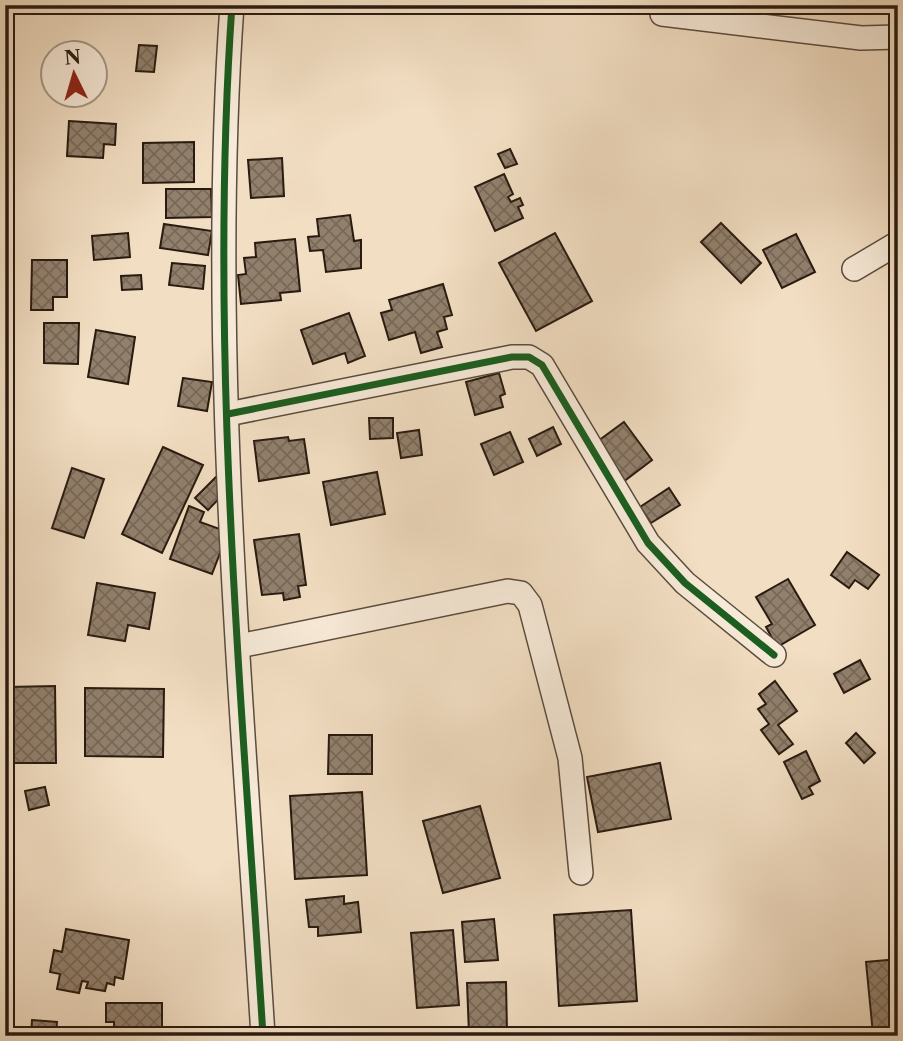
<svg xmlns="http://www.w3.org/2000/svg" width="903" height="1041" viewBox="0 0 903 1041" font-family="'Libre Caslon Text',serif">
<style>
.building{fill:url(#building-cross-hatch);stroke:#291b10;stroke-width:2}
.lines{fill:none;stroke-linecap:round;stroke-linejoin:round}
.minor-casing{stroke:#5b4c3d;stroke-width:26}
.minor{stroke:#f7ead8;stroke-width:23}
.cycleway-casing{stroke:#f7ead8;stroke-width:11}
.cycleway{stroke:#1b5e20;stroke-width:7}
</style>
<defs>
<pattern id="building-cross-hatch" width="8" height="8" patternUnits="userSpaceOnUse" patternTransform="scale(1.75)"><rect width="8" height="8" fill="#92806d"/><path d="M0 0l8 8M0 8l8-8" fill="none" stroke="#776858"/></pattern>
</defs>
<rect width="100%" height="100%" fill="#f2dec3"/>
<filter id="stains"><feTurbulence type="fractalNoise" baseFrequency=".00286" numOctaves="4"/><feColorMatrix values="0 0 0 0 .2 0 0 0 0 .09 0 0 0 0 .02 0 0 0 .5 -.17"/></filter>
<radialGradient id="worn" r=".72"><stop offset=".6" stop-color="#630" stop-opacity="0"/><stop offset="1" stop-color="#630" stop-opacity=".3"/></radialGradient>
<g class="building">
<path d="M139,45l18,1 -3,26 -18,-1z"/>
<path d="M69,121l47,3 -1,21 -11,-1 -1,14 -36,-2z"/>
<path d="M194,142v40l-51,1v-40z"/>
<path d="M510,149l7,15 -12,4 -7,-14z"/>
<path d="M282,158l2,38 -33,2 -3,-38z"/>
<path d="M504,174l9,20 -5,3 3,5 9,-4 3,7 -5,2 5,11 -28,13 -20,-44z"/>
<path d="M166,189h45l1,28 -46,1z"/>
<path d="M350,215l4,26 7,-1v28l-35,4 -3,-22 -13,1 -2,-14 11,-1 -2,-17z"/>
<path d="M721,223l40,40 -20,20 -40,-41z"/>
<path d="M164,224l48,7 -4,24 -48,-7z"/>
<path d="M128,233l2,24 -36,3 -2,-24z"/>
<path d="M555,233l37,68 -56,30 -37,-68z"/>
<path d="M796,234l19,38 -33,16 -19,-38z"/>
<path d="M295,239l5,52 -20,2 1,7 -40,4 -3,-29 8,-1 -2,-16 12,-1 -1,-14z"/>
<path d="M32,260h35v37h-14v13h-22z"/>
<path d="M172,263l33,3 -2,23 -34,-4z"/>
<path d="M141,275l1,14 -20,1 -1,-14z"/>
<path d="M443,284l9,31 -8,2 3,12 -10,3 5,15 -21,6 -6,-21 -26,8 -8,-27 11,-3 -3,-10z"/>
<path d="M349,313l16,43 -17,7 -3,-10 -32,11 -12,-34z"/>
<path d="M44,323h35l-1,41 -34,-1z"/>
<path d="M96,330l39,7 -7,47 -40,-7z"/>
<path d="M499,373l6,21 -5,2 3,11 -28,8 -9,-33z"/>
<path d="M183,378l29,4 -5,29 -29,-5z"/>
<path d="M369,418h24v20l-23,1z"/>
<path d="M624,422l28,38 -29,22 -29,-38z"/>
<path d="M553,427l8,17 -24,12 -8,-17z"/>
<path d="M419,430l3,25 -21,3 -4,-25z"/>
<path d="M510,432l13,30 -29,13 -13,-31z"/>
<path d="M288,437l1,4 15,-2 5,34 -50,8 -5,-40z"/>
<path d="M163,447l40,18 -41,88 -40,-19z"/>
<path d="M72,468l32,11 -20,59 -32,-10z"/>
<path d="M377,472l8,42 -54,11 -8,-43z"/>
<path d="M218,475l12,12 -22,23 -13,-12z"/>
<path d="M669,488l11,17 -29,18 -11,-16z"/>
<path d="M189,506l15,6 -4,10 28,10 -16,42 -42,-15z"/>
<path d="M299,534l7,51 -8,1 2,11 -16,3 -1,-7 -21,2 -8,-55z"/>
<path d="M847,552l32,23 -11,14 -13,-9 -6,8 -18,-13z"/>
<path d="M788,579l27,46 -38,22 -11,-20 6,-3 -16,-27z"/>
<path d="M97,583l58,10 -6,36 -21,-4 -3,16 -37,-6z"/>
<path d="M860,660l10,19 -26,14 -10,-19z"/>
<path d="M775,681l22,30 -19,14 15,19 -14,10 -18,-24 8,-6 -11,-15 8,-5 -7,-10z"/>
<path d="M55,686l1,77h-48l-1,-76z"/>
<path d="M85,688l79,1 -1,68 -78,-1z"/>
<path d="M856,733l19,20 -11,10 -18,-20z"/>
<path d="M329,735h43v39h-44z"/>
<path d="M806,751l14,30 -11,6 4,7 -11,5 -18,-37z"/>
<path d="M660,763l11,56 -73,13 -11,-55z"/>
<path d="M45,787l4,18 -20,5 -4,-19z"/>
<path d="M362,792l5,83 -72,4 -5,-83z"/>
<path d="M480,806l20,72 -57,15 -20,-72z"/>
<path d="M344,896v8l14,-2 3,30 -43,4v-9h-9l-3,-27z"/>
<path d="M631,910l6,91 -78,5 -5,-91z"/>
<path d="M494,919l4,41 -33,2 -3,-40z"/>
<path d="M66,929l63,11 -6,39 -8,-2 -1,8 -7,-2 -2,8 -19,-3 2,-6 -6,-1 -3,12 -22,-4 3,-15 -10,-2 4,-22 8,2z"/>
<path d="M453,930l6,75 -42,3 -6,-75z"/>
<path d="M898,959v73l-25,2 -7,-72z"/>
<path d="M506,982l1,50 -38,2 -2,-51z"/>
<path d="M106,1003h56v33h-56v-5h8v-9h-8z"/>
<path d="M32,1020l25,2 -1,12 21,2h-46z"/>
<path d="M591,1030l1,6h-44v-1z"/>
</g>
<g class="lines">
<defs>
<g id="minor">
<path d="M232,5c-24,339 10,692 31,1031"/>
<path d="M662,14l199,24 37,-1"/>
<path d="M854,269l44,-26"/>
<path d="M228,414l284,-57h17l13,8 106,178 37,40 89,72"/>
<path d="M239,646l269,-55 13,2 9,12 40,153 11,115"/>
</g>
</defs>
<use href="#minor" class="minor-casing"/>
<use href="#minor" class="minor"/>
<defs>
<g id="cycleway">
<path d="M232,5c-24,339 10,692 31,1031"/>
<path d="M228,414l284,-57h17l13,8 106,178 37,40 89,72"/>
</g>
</defs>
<use href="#cycleway" class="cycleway-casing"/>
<use href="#cycleway" class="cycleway"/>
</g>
<rect width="903" height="1041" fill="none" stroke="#f2dec3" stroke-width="28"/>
<rect x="7" y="7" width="889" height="1027" fill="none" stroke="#291b10" stroke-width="3.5"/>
<rect x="14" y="14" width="875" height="1013" fill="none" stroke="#291b10" stroke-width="2"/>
<g transform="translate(74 74) rotate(355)"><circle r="33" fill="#f7ead8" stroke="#a59788" stroke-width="2"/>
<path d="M0-5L12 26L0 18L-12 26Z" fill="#8f2418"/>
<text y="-10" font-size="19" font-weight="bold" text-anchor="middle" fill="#291b10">N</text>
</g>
<rect width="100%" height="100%" filter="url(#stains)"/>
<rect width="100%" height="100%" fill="url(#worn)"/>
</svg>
